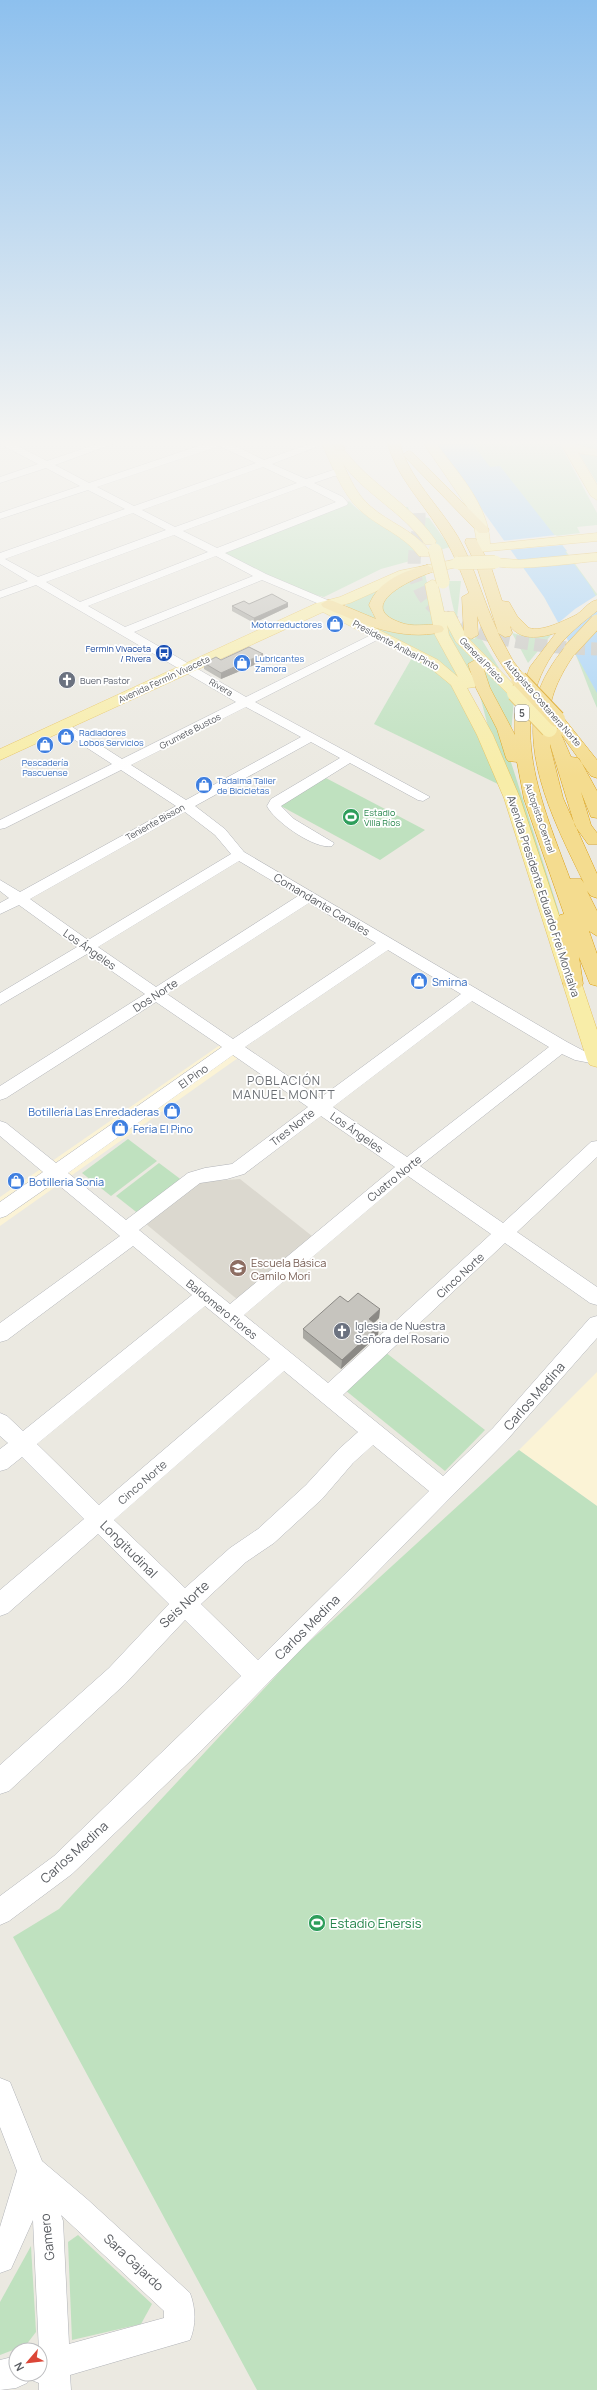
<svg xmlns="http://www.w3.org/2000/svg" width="597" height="2390" viewBox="0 0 597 2390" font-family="Manrope,sans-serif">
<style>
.commercial{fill:#fbf3d6}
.education{fill:#dbd8cf}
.green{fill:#bfe1bf}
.water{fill:#a4d2f8}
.pier{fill:#ebe9e1}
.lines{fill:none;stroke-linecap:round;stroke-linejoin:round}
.highway-tunnel{stroke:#c6c6c1;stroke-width:13;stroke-dasharray:13 6;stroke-linecap:butt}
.minor-casing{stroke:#b1b3b8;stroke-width:1}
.major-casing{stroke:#e6c25f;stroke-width:1}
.highway-casing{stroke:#db9f11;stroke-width:1}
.minor{fill:#fff;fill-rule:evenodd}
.major{fill:#f8eda8;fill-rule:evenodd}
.highway{fill:#f4dc8f;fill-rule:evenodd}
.major-bridge-far1-casing{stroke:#e6c25f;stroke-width:14;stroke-linecap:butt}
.major-bridge-casing{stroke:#e6c25f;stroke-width:18;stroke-linecap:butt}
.highway-bridge-far1-casing{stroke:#db9f11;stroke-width:14;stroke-linecap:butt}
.highway-bridge-casing{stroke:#db9f11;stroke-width:18;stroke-linecap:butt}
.major-bridge-far1{stroke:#f8eda8;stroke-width:13}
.major-bridge{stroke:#f8eda8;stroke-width:16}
.highway-bridge-far1{stroke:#f4dc8f;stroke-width:13}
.highway-bridge{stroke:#f4dc8f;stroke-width:16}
.wall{fill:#aaa9a3}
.shaded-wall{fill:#8b8985}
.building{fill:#c6c4be;stroke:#8b8985}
.labels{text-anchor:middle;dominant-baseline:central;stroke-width:3.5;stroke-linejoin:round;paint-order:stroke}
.far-shop-label{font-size:9px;fill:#366cbe;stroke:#fff;text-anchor:start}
.far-street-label{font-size:9px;fill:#595c61;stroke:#fff}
.far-transit-label{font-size:9px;fill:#164399;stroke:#fff;text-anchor:end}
.far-worship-label{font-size:9px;fill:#5b616d;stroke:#fff;text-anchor:start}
.far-leisure-label{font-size:9px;fill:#27864d;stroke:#fff;text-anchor:start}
.shield{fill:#fff;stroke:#8b8d90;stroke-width:1}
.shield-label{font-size:10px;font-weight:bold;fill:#595c61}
.street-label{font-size:11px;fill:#595c61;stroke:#fff}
.shop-label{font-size:11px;fill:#366cbe;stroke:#fff;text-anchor:start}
.education-label{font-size:11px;fill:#785e54;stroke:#fff;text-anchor:start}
.worship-label{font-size:11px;fill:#5b616d;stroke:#fff;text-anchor:start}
.neighbourhood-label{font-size:12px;letter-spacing:1px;fill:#6a6e73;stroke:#fff}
.near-street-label{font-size:13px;fill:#595c61;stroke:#fff}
.near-leisure-label{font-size:13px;fill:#27864d;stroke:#fff;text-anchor:start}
</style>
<rect width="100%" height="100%" fill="#ebe9e1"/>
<g class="commercial">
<path d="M220,1045l18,13 -238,168v-29z"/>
<path d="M597,1372v134l-78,-56z"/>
</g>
<path class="education" d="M240,1179l72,57 -74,64 -92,-76 54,-42z"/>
<g class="green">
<path d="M435,442h68l3,3 53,-3 2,4 36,67v12l-20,2 3,6 -25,3 42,58v114c-13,-30 -22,-61 -39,-89 -35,-62 -81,-119 -123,-177z"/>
<path d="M572,442h25v41z"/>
<path d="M349,501c22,23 54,31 72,57l-40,11 -57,28 -12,-3 -49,-21 -39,-20 118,-46z"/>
<path d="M403,507h5l1,4 4,5 16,2 21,29 -10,3 -9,-16z"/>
<path d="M425,574l13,54 -17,1 -36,-10 -5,-15 7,-12z"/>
<path d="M448,581h13l-4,37 7,17 11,4v-4h4l20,33 -4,1c-34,-34 -39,-40 -47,-88z"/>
<path d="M387,583l-16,23 1,7 8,10 -34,-17 1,-3z"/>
<path d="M439,586l8,38 67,75 -5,57 50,156 6,31 -74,-205 -12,-46 -31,-55z"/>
<path d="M371,626c22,8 45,11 68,7l31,60 5,19 -15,-29z"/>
<path d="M512,633l22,5 18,-4 -24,29z"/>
<path d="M413,656l24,15 18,16 47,99 -128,-62z"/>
<path d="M324,777l101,53 -45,30 -101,-55z"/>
<path d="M128,1139l29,22 -46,35 -29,-23z"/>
<path d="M159,1163l24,18 -43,34 -24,-19z"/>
<path d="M385,1352l100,78 -40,41 -100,-81z"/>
<path d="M519,1450l78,56v884h-340l-244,-453 46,-28 240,-258z"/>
<path d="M78,2235l74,69 -11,20 -69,16 -4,-98z"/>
<path d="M31,2246l5,86 -10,13 -26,10v-53z"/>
</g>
<path class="water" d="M434,442h37l19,25 10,-1 67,85 -2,1 24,32 8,14v95l-53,-96z"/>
<g class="pier">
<path d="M556,535l7,10 -56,5 -7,-9z"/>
<path d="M597,595v14l-40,15 18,-15z"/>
</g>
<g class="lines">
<path class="highway-tunnel" d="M419,513c1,21 -9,46 -3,67 18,60 129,68 181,69"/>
<defs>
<g id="minor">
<path d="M0,442h10l37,19 56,-19h15l-63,23 34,18 121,-41h17l37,18 51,-18h14l-57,22 34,15 27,-9 13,1v4l-12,1 -20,7 29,14 5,6 -1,2 -122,48 41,21 66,28v4h-8l-62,-26 -128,52 112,65 129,-64h8l2,2 -2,2 -128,65 175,95 -7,4 -5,-1 -68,-37 -69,43 13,13 40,24 -2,3c-17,4 -58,-25 -65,-40l4,-7 69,-41 -29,-16 -116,64 30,23 19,23 323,190 17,9 13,2 -1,11 -21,-4 -13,-6 -142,112 83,57 88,-81 6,-1v16l-80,75 80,55v18l-7,-2 -85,-60 -162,152 100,81 50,-48 97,-110 7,-2v22l-90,102 -304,309 -131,125 -63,47 -9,4v-29l54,-40 187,-180 -56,-56 -60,64 -116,107 -9,3v-29l109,-97 60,-64 -71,-70 -90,79 -8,3v-26l84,-71 -62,-62 -15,12 -7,2v-22l8,-6 -8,-7v-23l7,3 16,15 169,-136 -59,-49 -126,94 -7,2v-19l120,-87 -65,-54 -49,34 -6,2v-16l43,-30 -43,-36v-15l6,2 50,40 166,-116 -66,-45 -150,96 -6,2v-14l145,-92 -58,-40 -87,51v-12l77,-46 -58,-42 -19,9v-11l9,-5 -9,-7v-11l20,12 156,-86 -55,-36 -116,58 -5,1v-9l112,-56 -54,-35 -2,-3 2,-3h8l56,36 114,-57 -200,-117 -36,13v-7l28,-10 -28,-17v-11l125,-44 -37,-19 -88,29v-6l80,-27 -34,-18 -46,15v-6l38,-13 -38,-20zM219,446l37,17 -122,43 -37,-19zM263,467l34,16 -122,44 -33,-17zM305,486l31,16 -119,46 -34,-17zM133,513l33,17 -128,47 -33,-18zM174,535l34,17 -128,50 -34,-20zM216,556l37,20 -128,51 -37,-21zM246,707l55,30 -115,63 -55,-35zM185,812l30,23 16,19 -143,86 -58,-41zM239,861l59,35 -142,91 -58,-40zM309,903l67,40 -143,96 -66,-45zM388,950l73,44 -141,104 -75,-51zM472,1001l77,46 -142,110 -74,-50zM233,1055l75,52 -76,57 -27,4 -17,5 -62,47 -58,-47zM321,1116l74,51 -165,137 -91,-74 61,-47 27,-4 17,-5zM408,1176l83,58 -163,149 -84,-68zM205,1306l65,53 -171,146 -62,-61zM284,1371l74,61 -19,17 -33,36 -48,44 -28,19 -45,40 -71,-68zM373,1445l56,46 -171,169 -57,-56 45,-42 28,-19 48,-44 31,-36z"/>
<path d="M0,2078l10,4 32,79 45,38 103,94c6,16 6,32 0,47l-120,35 1,15h-32v-7l-10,-4 -2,4 -11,5 -16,2v-30l16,-4v18h24l-7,-154 -22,49 -11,4v-46l17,-56 -17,-44zM61,2215l103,96v7l-95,26 -6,-123z"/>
</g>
<g id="major">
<path d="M321,442h12l4,9h8c26,34 67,54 91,90l-1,3h-10c-22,-32 -59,-49 -82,-80 7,15 14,31 27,42 20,18 45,24 61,47l-2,3h-10c-15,-21 -39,-28 -58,-45 -20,-18 -28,-45 -40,-69z"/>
<path d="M423,442h12c22,30 54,63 55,102l107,-11v8l-118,11 -6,-31 -6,-14z"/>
<path d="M560,442c14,0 24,6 37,8v6l-19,-3 19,32v15l-6,-4z"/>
<path d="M597,553v8c-17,1 -100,14 -109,1l7,-4 24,2z"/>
<path d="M458,559l7,4 -2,3 -55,11 -58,26 -16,4 104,53 20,17 -23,-42 -10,-51 7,-4 5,1 7,31h10l13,25 55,56 -7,4 -5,-1 -54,-54 -9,-17 2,10 28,49 -2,3 -8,1 26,47 27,63 77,232v37l-7,-2 -3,-5 -83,-262 -27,-63 -26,-50 -23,-19 -105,-54 -323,148v-11l317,-146 23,-6 59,-26z"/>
</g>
<g id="highway">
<path d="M330,442h12l3,7 -2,2h-8z"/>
<path d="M387,442h12c11,38 39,62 59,95 17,30 25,64 40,95l-21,-65 -12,-25 1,-3h10l15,28 11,34 7,1 8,14 12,12c13,4 34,-7 45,-12 9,-4 13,-14 23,-16v11c-14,11 -29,23 -40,37 -54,71 -14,158 13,231h11l3,4c-27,-55 -63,-124 -47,-186 5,-18 16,-35 28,-50h10l2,3c-17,25 -30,48 -28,79h9l-9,-10 3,-3h10l35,44v18l-6,-2 -30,-42 10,23 8,1 18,33v27l-6,-1 -10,-25 10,33 6,8v11h-9l-13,-18 -25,-82v2l13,52 34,76v24l-6,-2 -4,-5 10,20v25l-8,-5 8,23v32l-7,-2 -11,-27 4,27 -3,4 -7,2 -7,-2 -3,-4 -6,-65 3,-4 4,-1 -40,-115 -7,-37 -9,-1 -2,-3 -9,-29 -21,-41 -8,-24 7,-4 7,4 8,24 25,47v-21l9,-32h-10c-16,-21 -28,-42 -37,-66l1,19 -7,4 -7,-4 -2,-38 7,-4c-8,-22 -17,-44 -30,-64 -19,-30 -42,-52 -52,-87zM510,626c11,15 29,12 46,7l-26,34 -4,11 -13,-17 -15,-28 7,4 5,-1 2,-3z"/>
<path d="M409,451l4,2 74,74 2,3 -2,3h-8l-74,-76 -2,-2 2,-2z"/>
<path d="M427,565l7,4 -2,3c-23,8 -81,36 -27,52 13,3 25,-1 37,2l2,3 -2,3c-41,10 -82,-9 -119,-25l-2,-3 7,-4 5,1 43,18 -7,-14c9,-24 35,-34 58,-40z"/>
</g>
</defs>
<use href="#minor" class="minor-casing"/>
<use href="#major" class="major-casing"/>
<use href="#highway" class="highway-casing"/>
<use href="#minor" class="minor"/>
<use href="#major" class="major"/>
<use href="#highway" class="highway"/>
<defs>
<g id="major-bridge-far1">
<path d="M435,550l8,32"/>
<path d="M458,563l37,-1"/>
</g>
<path id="major-bridge" d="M515,693l34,36"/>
<path id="highway-bridge-far1" d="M570,650l27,-29"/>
<path id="highway-bridge" d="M519,679l38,40"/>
</defs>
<use href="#major-bridge-far1" class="major-bridge-far1-casing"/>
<use href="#major-bridge" class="major-bridge-casing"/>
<use href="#highway-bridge-far1" class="highway-bridge-far1-casing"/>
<use href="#highway-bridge" class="highway-bridge-casing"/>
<use href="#major-bridge-far1" class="major-bridge-far1"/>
<use href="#major-bridge" class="major-bridge"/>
<use href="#highway-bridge-far1" class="highway-bridge-far1"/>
<use href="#highway-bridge" class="highway-bridge"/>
</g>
<g class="wall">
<path d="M288,603v4l-34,16 -22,-12v-5l17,-2z"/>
<path d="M221,660l43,1 -43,18 -17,-10v-6z"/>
<path d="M348,1302l32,7 -1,9 -5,5 5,3 -1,9 -37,34 -38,-31v-9z"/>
</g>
<g class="shaded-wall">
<path d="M288,603v4l-34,16v-5z"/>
<path d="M263,654l1,7 -43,18v-6z"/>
<path d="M380,1309l-1,9 -10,10v-9z"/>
<path d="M379,1326l-1,9 -37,34 1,-9z"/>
</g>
<g class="building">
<path d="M272,594l16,9 -34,15 -22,-12 12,-5 5,3z"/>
<path d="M249,647l14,7 -42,19 -17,-10 12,-6 5,3z"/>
<path d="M358,1293l22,16 -11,10 10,7 -37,34 -39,-31 37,-33 8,6z"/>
</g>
<linearGradient id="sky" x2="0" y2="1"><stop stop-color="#8dc0ee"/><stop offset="0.57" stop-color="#f6f5f2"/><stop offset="1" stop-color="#f6f5f2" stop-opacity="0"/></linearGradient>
<rect width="597" height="777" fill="url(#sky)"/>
<defs>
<symbol id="shop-disc" viewBox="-11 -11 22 22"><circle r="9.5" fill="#3f7fe0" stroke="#fff"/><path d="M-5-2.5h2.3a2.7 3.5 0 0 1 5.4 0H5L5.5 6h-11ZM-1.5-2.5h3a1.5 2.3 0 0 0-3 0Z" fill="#fff"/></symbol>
<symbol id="bus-disc" viewBox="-11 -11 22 22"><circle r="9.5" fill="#1a4fb4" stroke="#fff"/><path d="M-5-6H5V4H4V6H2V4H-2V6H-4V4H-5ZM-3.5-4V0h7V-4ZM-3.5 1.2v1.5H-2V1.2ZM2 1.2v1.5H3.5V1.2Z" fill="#fff"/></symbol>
<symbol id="church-disc" viewBox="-11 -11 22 22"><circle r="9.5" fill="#6b7280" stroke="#fff"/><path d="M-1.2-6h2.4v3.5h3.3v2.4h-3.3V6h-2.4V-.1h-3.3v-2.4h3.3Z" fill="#fff"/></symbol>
<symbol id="stadium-disc" viewBox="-11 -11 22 22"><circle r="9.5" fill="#2e9e5b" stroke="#fff"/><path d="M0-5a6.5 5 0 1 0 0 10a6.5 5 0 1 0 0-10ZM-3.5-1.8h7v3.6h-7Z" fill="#fff"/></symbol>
<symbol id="school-disc" viewBox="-11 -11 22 22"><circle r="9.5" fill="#8d6e63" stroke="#fff"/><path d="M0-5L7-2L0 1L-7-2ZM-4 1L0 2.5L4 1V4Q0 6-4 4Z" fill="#fff"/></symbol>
</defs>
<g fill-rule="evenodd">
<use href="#shop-disc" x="325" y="614" width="20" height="20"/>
<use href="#bus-disc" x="154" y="643" width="20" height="20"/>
<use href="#shop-disc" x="232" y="653" width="20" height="20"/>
<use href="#church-disc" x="57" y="670" width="20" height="20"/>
<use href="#shop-disc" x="56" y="727" width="20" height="20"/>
<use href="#shop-disc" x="35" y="735" width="20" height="20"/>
<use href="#shop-disc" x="194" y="775" width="20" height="20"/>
<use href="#stadium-disc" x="341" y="807" width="20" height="20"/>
<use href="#shop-disc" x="409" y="971" width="20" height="20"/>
<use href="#shop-disc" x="162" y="1101" width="20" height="20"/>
<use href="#shop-disc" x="110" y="1118" width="20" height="20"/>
<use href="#shop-disc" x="6" y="1171" width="20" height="20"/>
<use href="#school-disc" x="228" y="1258" width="20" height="20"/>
<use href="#church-disc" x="332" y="1321" width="20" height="20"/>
<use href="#stadium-disc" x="307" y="1913" width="20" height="20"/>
</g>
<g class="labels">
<g class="far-shop-label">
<text x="322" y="624" text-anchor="end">Motorreductores</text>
<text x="255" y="658">Lubricantes<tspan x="255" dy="10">Zamora</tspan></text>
<text x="79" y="732">Radiadores<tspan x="79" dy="10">Lobos Servicios</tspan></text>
<text x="45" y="762" text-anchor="middle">Pescadería<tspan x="45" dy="10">Pascuense</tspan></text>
<text x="217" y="780">Tadaima Taller<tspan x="217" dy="10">de Bicicletas</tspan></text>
</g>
<g class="far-street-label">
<text transform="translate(396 645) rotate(28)">Presidente Aníbal Pinto</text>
<text transform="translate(482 660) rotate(46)">General Prieto</text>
<text transform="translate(164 679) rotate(-25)">Avenida Fermín Vivaceta</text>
<text transform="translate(221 687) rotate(30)">Rivera</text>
<text transform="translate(543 703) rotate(49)">Autopista Costanera Norte</text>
<text transform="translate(190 731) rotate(-27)">Grumete Bustos</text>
<text transform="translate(540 818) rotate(71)">Autopista Central</text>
<text transform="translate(155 822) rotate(-29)">Teniente Bisson</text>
</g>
<g class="far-transit-label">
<text x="151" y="648">Fermin Vivaceta<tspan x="151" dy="10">/ Rivera</tspan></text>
</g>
<g class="far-worship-label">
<text x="80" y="680">Buen Pastor</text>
</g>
<g class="far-leisure-label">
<text x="364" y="812">Estadio<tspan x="364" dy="10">Villa Ríos</tspan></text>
</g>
<rect class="shield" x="515" y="705" width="14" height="16" rx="3"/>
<g class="shield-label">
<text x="522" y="713">5</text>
</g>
<g class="street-label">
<text transform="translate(544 896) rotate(72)">Avenida Presidente Eduardo Frei Montalva</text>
<text transform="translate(322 904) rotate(31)">Comandante Canales</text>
<text transform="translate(90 949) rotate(35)">Los Ángeles</text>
<text transform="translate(155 995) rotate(-33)">Dos Norte</text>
<text transform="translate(193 1076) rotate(-35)">El Pino</text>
<text transform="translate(292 1127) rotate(-38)">Tres Norte</text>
<text transform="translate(357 1132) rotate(35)">Los Ángeles</text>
<text transform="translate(394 1178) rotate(-39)">Cuatro Norte</text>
<text transform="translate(460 1275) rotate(-43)">Cinco Norte</text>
<text transform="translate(222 1309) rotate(39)">Baldomero Flores</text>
<text transform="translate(142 1482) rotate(-41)">Cinco Norte</text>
</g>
<g class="shop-label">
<text x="432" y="981">Smirna</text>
<text x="159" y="1111" text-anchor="end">Botillería Las Enredaderas</text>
<text x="133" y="1128">Feria El Pino</text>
<text x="29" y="1181">Botilleria Sonia</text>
</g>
<g class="education-label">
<text x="251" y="1262">Escuela Básica<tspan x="251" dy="13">Camilo Mori</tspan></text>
</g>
<g class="worship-label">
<text x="355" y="1325">Iglesia de Nuestra<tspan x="355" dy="13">Señora del Rosario</tspan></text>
</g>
<g class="neighbourhood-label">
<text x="284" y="1080">POBLACIÓN<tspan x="284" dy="14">MANUEL MONTT</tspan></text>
</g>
<g class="near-street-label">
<text transform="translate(534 1396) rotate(-49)">Carlos Medina</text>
<text transform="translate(129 1549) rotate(45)">Longitudinal</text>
<text transform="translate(184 1604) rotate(-43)">Seis Norte</text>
<text transform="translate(307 1627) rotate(-45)">Carlos Medina</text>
<text transform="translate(74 1852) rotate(-42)">Carlos Medina</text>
<text transform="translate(47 2237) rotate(-96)">Gamero</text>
<text transform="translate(134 2262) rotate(43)">Sara Gajardo</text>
</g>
<g class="near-leisure-label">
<text x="330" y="1923">Estadio Enersis</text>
</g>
</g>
<g transform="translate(28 2362) rotate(242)"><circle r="19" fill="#ffffff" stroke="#bdbec0"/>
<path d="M0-3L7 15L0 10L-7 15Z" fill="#db4637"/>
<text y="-6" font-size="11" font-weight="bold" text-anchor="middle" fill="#595c61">N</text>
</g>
</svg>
